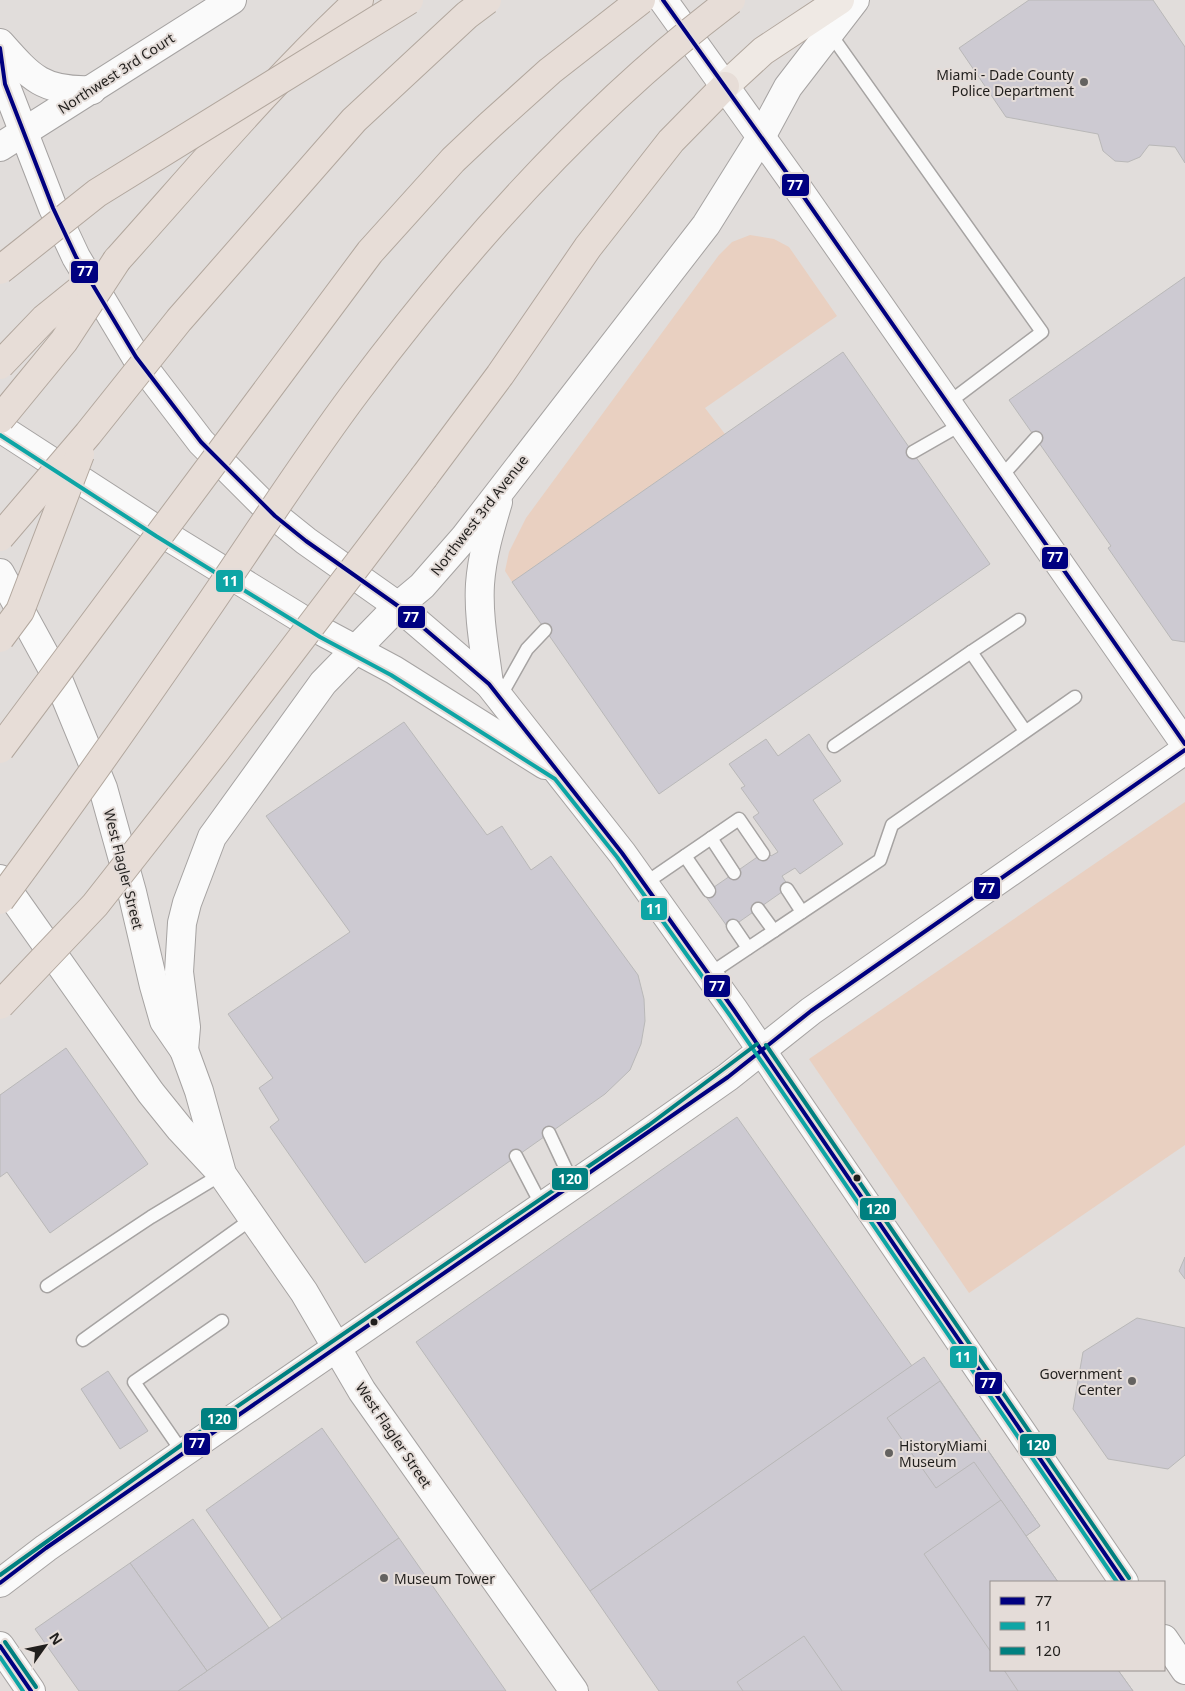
<svg xmlns="http://www.w3.org/2000/svg" width="1185" height="1691" viewBox="0 0 1185 1691" font-family="'Noto Sans',sans-serif">
<style>
.green{fill:#e9d0c1}
.building{fill:#cdcad2;stroke:#b9b8b8}
.lines{fill:none;stroke-linecap:round;stroke-linejoin:round}
.service-casing{stroke:#a6a3a2;stroke-width:15}
.tertiary-casing{stroke:#a6a3a2;stroke-width:30}
.secondary-casing{stroke:#a6a3a2;stroke-width:30}
.primary-casing{stroke:#b2a79e;stroke-width:30}
.motorway-casing{stroke:#b2a79e;stroke-width:30}
.service{stroke:#fafafa;stroke-width:12}
.tertiary{stroke:#fafafa;stroke-width:28}
.secondary{stroke:#fafafa;stroke-width:28}
.primary{stroke:#efe9e4;stroke-width:28}
.motorway{stroke:#e7ddd7;stroke-width:28}
.motorway-bridge-casing{stroke:#b2a79e;stroke-width:30;stroke-linecap:butt}
.motorway-bridge{stroke:#e7ddd7;stroke-width:28}
.bus-1-casing{stroke:#e4dcd8;stroke-width:8}
.bus-2-casing{stroke:#e4dcd8;stroke-width:8}
.bus-3-casing{stroke:#e4dcd8;stroke-width:8}
.bus-1{stroke:#000080;stroke-width:4}
.bus-2{stroke:#0da5a5;stroke-width:4}
.bus-3{stroke:#008080;stroke-width:4}
.poi-dot{fill:#646260;stroke:#e4dcd8;stroke-width:2}
.bus-dot{fill:#211f1d;stroke:#e4dcd8;stroke-width:2}
.labels{text-anchor:middle;dominant-baseline:central;stroke-width:4;stroke-linejoin:round;paint-order:stroke}
.street-label{font-size:14px;fill:#211f1d;stroke:#e4dcd8}
.poi-label{font-size:14px;fill:#211f1d;stroke:#e4dcd8;text-anchor:end}
.line-badge{stroke:#e4dcd8;stroke-width:2}
.badge-label{font-size:14px;text-anchor:middle;font-weight:bold;fill:#fff}
</style>
<rect width="100%" height="100%" fill="#e1dddb"/>
<g class="green">
<path d="M750,235l24,4 15,8 48,69 -132,92 20,26 -213,148 -7,-11 4,-19 17,-34 193,-263 13,-13z"/>
<path d="M1185,802v343l-216,148 -160,-234z"/>
</g>
<g class="building">
<path d="M1029,0h124l32,47v116l-10,-16 -26,-2 -9,12 -12,5 -13,-1 -12,-10 -5,-17 -92,-17 -47,-69z"/>
<path d="M1185,277v365l-13,-2 -64,-92 3,-2 -102,-146z"/>
<path d="M843,352l147,212 -331,230 -147,-212z"/>
<path d="M404,722l83,113 15,-9 29,44 20,-14 87,119 6,24 1,22 -4,23 -11,26 -25,24 -240,169 -95,-136 9,-7 -20,-32 14,-10 -45,-64 122,-82 -84,-116z"/>
<path d="M809,734l32,47 -28,19 30,44 -43,30 -5,-6 -13,8 7,11 -60,42 -25,-35 62,-43 5,5 7,-4 -25,-35 6,-4 -18,-25 4,-2 -16,-22 37,-25 12,17z"/>
<path d="M66,1048l82,116 -98,69 -43,-61 -7,5v-82z"/>
<path d="M737,1117l175,249 -322,225 -174,-249z"/>
<path d="M1185,1257v22l-6,-8z"/>
<path d="M1137,1318l48,10v127l-17,14 -60,-10 -35,-50 10,-57z"/>
<path d="M924,1357l116,169 -14,10 32,46h-67v88h127l15,21h-474l-69,-100z"/>
<path d="M108,1371l40,60 -28,18 -39,-60z"/>
<path d="M940,1381l100,145 -14,10 -52,-74 -38,26 -49,-70z"/>
<path d="M322,1428l77,110 -117,81 -76,-109z"/>
<path d="M1001,1500l57,82h-67v70l-67,-98z"/>
<path d="M193,1519l76,109 -62,43 -77,-108z"/>
<path d="M399,1538l107,153h-328l29,-20z"/>
<path d="M130,1563l77,108 -29,20h-99l-44,-62z"/>
<path d="M804,1636l38,55h-99l-6,-9z"/>
<path d="M1004,1670h114l15,21h-115z"/>
</g>
<g class="lines">
<defs>
<g id="service">
<path d="M829,32l213,300 -94,71"/>
<path d="M913,452l49,-28"/>
<path d="M1000,478l36,-40"/>
<path d="M1019,620l-48,32 54,79"/>
<path d="M500,697l27,-48 18,-19"/>
<path d="M834,746l137,-94"/>
<path d="M711,838l23,35"/>
<path d="M685,856l24,35"/>
<path d="M644,884l95,-65 24,35"/>
<path d="M787,889l15,23"/>
<path d="M758,909l16,22"/>
<path d="M733,926l15,22"/>
<path d="M708,975l172,-115 12,-35 183,-128"/>
<path d="M549,1133l24,51"/>
<path d="M516,1156l26,50"/>
<path d="M47,1286l104,-69 71,-43"/>
<path d="M83,1340l170,-122"/>
<path d="M183,1453l-49,-71 88,-61"/>
</g>
<g id="tertiary">
<path d="M663,0l136,190 386,554"/>
<path d="M0,1583l46,-35 137,-95 441,-303 104,-73 83,-66 374,-261"/>
</g>
<g id="secondary">
<path d="M0,43c31,35 43,49 92,47"/>
<path d="M0,48l5,36 48,124 23,49 60,100 65,85 74,74 31,25 92,65 91,78 133,169 112,157 390,572"/>
<path d="M0,147l232,-147"/>
<path d="M0,428l159,103 164,101 71,38 151,95"/>
<path d="M0,573l58,106 45,109 29,104 22,94 10,35 20,29 15,41 22,79"/>
<path d="M489,684c-4,-33 -11,-67 -9,-100 2,-28 10,-55 18,-82"/>
<path d="M0,879l151,214 29,36 42,45 82,118 58,99 212,300"/>
<path d="M184,1050l2,-23 -7,-55 3,-49 5,-20 25,-66 111,-154 75,-77 24,-20 42,-48 242,-313 55,-88 27,-50 67,-87"/>
<path d="M1164,1639l21,31"/>
<path d="M0,1646l31,45"/>
</g>
<path id="primary" d="M725,86l38,-35 77,-51"/>
<g id="motorway">
<path d="M117,260c79,-88 155,-179 242,-260"/>
<path d="M424,477l76,-102 88,-128 83,-106 54,-55"/>
</g>
</defs>
<use href="#service" class="service-casing"/>
<use href="#tertiary" class="tertiary-casing"/>
<use href="#secondary" class="secondary-casing"/>
<use href="#primary" class="primary-casing"/>
<use href="#motorway" class="motorway-casing"/>
<use href="#service" class="service"/>
<use href="#tertiary" class="tertiary"/>
<use href="#secondary" class="secondary"/>
<use href="#primary" class="primary"/>
<use href="#motorway" class="motorway"/>
<defs>
<g id="motorway-bridge">
<path d="M0,270l97,-77 312,-193"/>
<path d="M0,365l44,-46 52,-42"/>
<path d="M0,419l64,-78 53,-81"/>
<path d="M0,537l88,-103 91,-114 175,-200 113,-105 20,-15"/>
<path d="M0,638l20,-27 60,-157"/>
<path d="M0,749l370,-497 83,-92 37,-35 60,-54 91,-71"/>
<path d="M0,900c70,-94 137,-190 203,-286 51,-74 99,-150 153,-222 107,-143 232,-284 375,-392"/>
<path d="M0,1005l95,-100 120,-153 209,-275"/>
</g>
</defs>
<use href="#motorway-bridge" class="motorway-bridge-casing"/>
<use href="#motorway-bridge" class="motorway-bridge"/>
<defs>
<g id="bus-1">
<path d="M663,0l136,190 386,554"/>
<path d="M0,48l5,36 48,124 23,49 60,100 65,85 74,74 31,25 92,65 91,78 133,169 112,157 390,572"/>
<path d="M0,1583l46,-35 682,-471 83,-66 374,-261"/>
<path d="M0,1646l31,45"/>
</g>
<g id="bus-2">
<path d="M0,435l156,101 164,101 71,38 164,104 62,78 112,157 388,568"/>
<path d="M0,1657l23,34"/>
</g>
<g id="bus-3">
<path d="M766,1045l363,533"/>
<path d="M0,1575l197,-141 452,-309 108,-81"/>
<path d="M5,1642l31,45"/>
</g>
</defs>
<use href="#bus-1" class="bus-1-casing"/>
<use href="#bus-2" class="bus-2-casing"/>
<use href="#bus-3" class="bus-3-casing"/>
<use href="#bus-1" class="bus-1"/>
<use href="#bus-2" class="bus-2"/>
<use href="#bus-3" class="bus-3"/>
</g>
<g class="poi-dot">
<circle cx="1084" cy="82" r="5"/>
<circle cx="1132" cy="1381" r="5"/>
<circle cx="889" cy="1453" r="5"/>
<circle cx="384" cy="1578" r="5"/>
</g>
<g class="bus-dot">
<circle cx="857" cy="1178" r="4.5"/>
<circle cx="374" cy="1322" r="4.5"/>
</g>
<g class="labels">
<g class="street-label">
<text transform="translate(116 73) rotate(-33)">Northwest 3rd Court</text>
<text transform="translate(479 515) rotate(-52)">Northwest 3rd Avenue</text>
<text transform="translate(124 869) rotate(76)">West Flagler Street</text>
<text transform="translate(394 1435) rotate(56)">West Flagler Street</text>
</g>
<g class="poi-label">
<text x="1074" y="74">Miami - Dade County<tspan x="1074" dy="16">Police Department</tspan></text>
<text x="1122" y="1373">Government<tspan x="1122" dy="16">Center</tspan></text>
<text x="899" y="1445" text-anchor="start">HistoryMiami<tspan x="899" dy="16">Museum</tspan></text>
<text x="394" y="1578" text-anchor="start">Museum Tower</text>
</g>
</g>
<g class="line-badge">
<rect x="781" y="173" width="29" height="24" rx="5" fill="#000080"/>
<rect x="70" y="260" width="29" height="24" rx="5" fill="#000080"/>
<rect x="1041" y="546" width="28" height="24" rx="5" fill="#000080"/>
<rect x="215" y="569" width="29" height="24" rx="5" fill="#0da5a5"/>
<rect x="397" y="605" width="29" height="24" rx="5" fill="#000080"/>
<rect x="973" y="876" width="28" height="24" rx="5" fill="#000080"/>
<rect x="640" y="897" width="28" height="24" rx="5" fill="#0da5a5"/>
<rect x="703" y="974" width="28" height="24" rx="5" fill="#000080"/>
<rect x="551" y="1167" width="38" height="24" rx="5" fill="#008080"/>
<rect x="859" y="1197" width="38" height="24" rx="5" fill="#008080"/>
<rect x="949" y="1345" width="29" height="24" rx="5" fill="#0da5a5"/>
<rect x="974" y="1371" width="29" height="24" rx="5" fill="#000080"/>
<rect x="200" y="1407" width="38" height="24" rx="5" fill="#008080"/>
<rect x="183" y="1432" width="28" height="24" rx="5" fill="#000080"/>
<rect x="1019" y="1433" width="38" height="24" rx="5" fill="#008080"/>
</g>
<g class="badge-label">
<text x="795" y="190">77</text>
<text x="85" y="276">77</text>
<text x="1055" y="562">77</text>
<text x="230" y="586">11</text>
<text x="411" y="622">77</text>
<text x="987" y="893">77</text>
<text x="654" y="914">11</text>
<text x="717" y="991">77</text>
<text x="570" y="1184">120</text>
<text x="878" y="1214">120</text>
<text x="963" y="1362">11</text>
<text x="988" y="1388">77</text>
<text x="219" y="1424">120</text>
<text x="197" y="1448">77</text>
<text x="1038" y="1450">120</text>
</g>
<rect x="990" y="1581" width="175" height="90" fill="#e4dcd8" stroke="#96908d"/>
<rect x="1000" y="1597" width="25" height="8" fill="#000080" stroke="#96908d"/>
<text x="1035" y="1606" font-size="15" fill="#211f1d">77</text>
<rect x="1000" y="1622" width="25" height="8" fill="#0da5a5" stroke="#96908d"/>
<text x="1035" y="1631" font-size="15" fill="#211f1d">11</text>
<rect x="1000" y="1647" width="25" height="8" fill="#008080" stroke="#96908d"/>
<text x="1035" y="1656" font-size="15" fill="#211f1d">120</text>
<g transform="translate(45 1646) rotate(57)" stroke="#e4dcd8" stroke-width="4" paint-order="stroke">
<path d="M0-4L9 19L0 12L-9 19Z" fill="#211f1d"/>
<text y="-8" font-size="14" font-weight="bold" text-anchor="middle" fill="#211f1d">N</text>
</g>
</svg>
